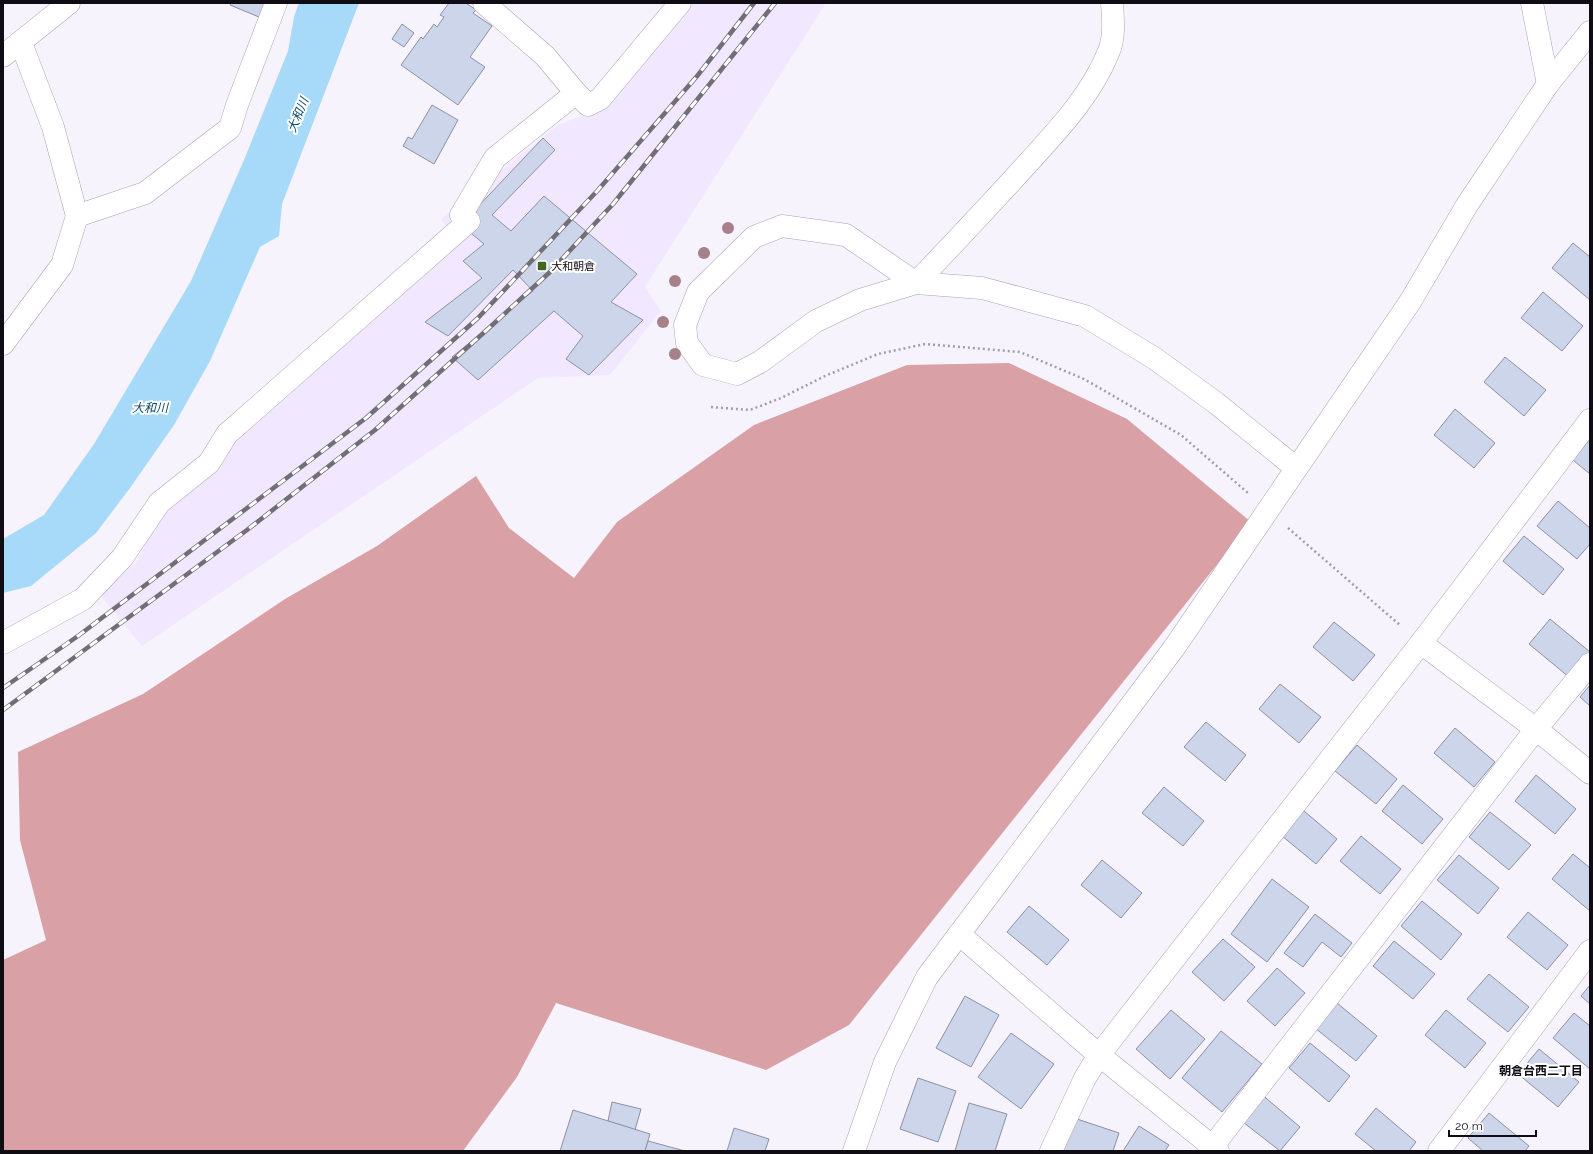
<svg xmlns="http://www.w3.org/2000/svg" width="1593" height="1154" viewBox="0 0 1593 1154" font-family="Raleway,'Noto Sans JP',sans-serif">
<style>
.built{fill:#f1e7ff}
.forest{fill:#d9a0a5}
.water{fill:#a7d9f9}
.building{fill:#cdd5eb;stroke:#8a91a6}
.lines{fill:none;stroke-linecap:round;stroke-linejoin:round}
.minor-casing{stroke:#aba2b8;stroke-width:23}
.path{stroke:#a29ea6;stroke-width:2.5;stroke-dasharray:2 3;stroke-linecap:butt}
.minor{stroke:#fff;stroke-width:22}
.rail-casing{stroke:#726e76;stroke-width:4.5}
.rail{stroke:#fff;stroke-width:3;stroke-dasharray:9;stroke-linecap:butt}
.tree{fill:#a7808a}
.poi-dot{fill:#406823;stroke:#fff;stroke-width:1.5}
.labels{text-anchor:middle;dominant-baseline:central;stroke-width:4;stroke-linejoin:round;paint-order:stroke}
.poi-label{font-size:11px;fill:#0f0c13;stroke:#fff;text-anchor:start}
.water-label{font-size:12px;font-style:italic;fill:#044664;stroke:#fff}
.neighbourhood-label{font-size:12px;font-weight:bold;fill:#0f0c13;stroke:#fff}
</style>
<rect width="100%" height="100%" fill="#f7f3fc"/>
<path class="built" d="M691,3h135l-181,284 16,24 -51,64 -72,3 -396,268 -42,-51 36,-32 25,-49 59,-45 15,-33 223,-195 -17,-22 117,-94 46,-18z"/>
<path class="forest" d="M1009,363l118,56 124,103 -402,503 -83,45 -210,-67 -39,74 -54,74h-460v-191l43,-20 -26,-100 -2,-88 125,-58 142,-95 92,-53 99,-70 33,52 65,50 43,-56 137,-97 153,-60z"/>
<path class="water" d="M299,3h60l-77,201 -3,32 -19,11 -50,114 -36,64 -44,63 -34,45 -65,53 -28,7v-54l41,-24 50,-71 97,-163 53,-121 44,-109 6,-34z"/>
<g class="building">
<path d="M231,3h34l-6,14 -29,-12z"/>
<path d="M449,3h17l10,7 -3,3 19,13 -22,31 15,10 -27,38 -57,-40 20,-28 2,2 11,-15 3,3 7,-10 -4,-2z"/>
<path d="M402,24l12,9 -10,14 -12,-8z"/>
<path d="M432,105l26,15 -24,44 -31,-18 5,-9 4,2z"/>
<path d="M543,138l12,12 -63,65 19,16 33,-35 93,78 -26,28 32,18 -54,55 -23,-16 17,-23 -29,-25 -76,69 -26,-23 81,-66 -20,-21 -65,66 -23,-14 57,-44 -19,-17 21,-17 -18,-15 4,-14z"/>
<path d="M1573,243l17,14v43l-38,-32z"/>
<path d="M1543,292l40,34 -21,25 -41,-33z"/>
<path d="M1505,357l41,33 -22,26 -40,-34z"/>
<path d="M1455,409l40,34 -21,25 -40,-33z"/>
<path d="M1590,439v35l-17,-14z"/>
<path d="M1558,501l32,27v16l-13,15 -40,-33z"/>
<path d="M1524,536l40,33 -21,26 -40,-34z"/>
<path d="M1550,619l40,33 -21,25 -40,-33z"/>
<path d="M1334,622l41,33 -22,26 -40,-34z"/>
<path d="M1280,684l41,33 -22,26 -40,-34z"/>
<path d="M1590,685v21l-10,-9z"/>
<path d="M1206,722l40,33 -21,26 -41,-34z"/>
<path d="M1455,728l40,34 -21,25 -40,-34z"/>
<path d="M1357,745l40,34 -21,25 -41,-33z"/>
<path d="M1536,775l40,34 -21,25 -40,-33z"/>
<path d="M1403,785l40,34 -21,25 -40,-33z"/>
<path d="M1164,787l40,34 -21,25 -41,-33z"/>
<path d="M1297,805l40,34 -21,25 -40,-33z"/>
<path d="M1490,812l41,33 -22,25 -40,-33z"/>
<path d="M1361,836l40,33 -21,25 -40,-33z"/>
<path d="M1573,854l17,14v43l-38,-32z"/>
<path d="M1459,855l40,33 -21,26 -41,-34z"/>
<path d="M1102,860l40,33 -21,25 -40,-33z"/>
<path d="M1272,879l37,28 -42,55 -36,-28z"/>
<path d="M1422,901l40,33 -21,26 -40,-34z"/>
<path d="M1029,906l40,34 -22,25 -40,-33z"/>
<path d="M1528,912l40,33 -21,25 -40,-33z"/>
<path d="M1315,914l37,29 -11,14 -19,-15 -19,25 -19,-14z"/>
<path d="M1223,939l32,28 -31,34 -32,-29z"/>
<path d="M1394,941l41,33 -22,25 -40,-33z"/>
<path d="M1277,968l28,25 -30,33 -28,-25z"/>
<path d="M1489,974l40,33 -21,25 -41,-33z"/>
<path d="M1590,985v19l-9,-8z"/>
<path d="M965,996l34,19 -28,52 -35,-19z"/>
<path d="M1337,1003l40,33 -21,25 -41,-33z"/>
<path d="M1171,1010l34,29 -35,40 -34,-30z"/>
<path d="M1446,1010l40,33 -21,25 -40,-33z"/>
<path d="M1574,1013l16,13v43l-37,-31z"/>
<path d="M1221,1031l41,33 -40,48 -40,-34z"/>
<path d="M1011,1033l43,31 -33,45 -43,-32z"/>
<path d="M1310,1043l40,33 -21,26 -40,-34z"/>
<path d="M1539,1049l40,33 -21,25 -40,-33z"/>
<path d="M918,1078l38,13 -18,51 -38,-13z"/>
<path d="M1260,1093l40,34 -20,24 -41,-32z"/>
<path d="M612,1102l29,7 -6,21 -27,-9z"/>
<path d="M969,1103l38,11 -12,37h-40z"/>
<path d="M1376,1108l40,34 -7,9h-33l-21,-17z"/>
<path d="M573,1110l77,24 -5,17h-85z"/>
<path d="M1489,1113l40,33 -4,5h-42l-15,-13z"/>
<path d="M1071,1117l48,16 -6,18h-54z"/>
<path d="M1139,1126l30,19 -4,6h-42z"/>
<path d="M734,1128l35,11 -4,12h-38z"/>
<path d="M648,1141l37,10h-40z"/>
</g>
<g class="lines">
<defs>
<g id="minor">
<path d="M484,3l61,53 31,37 12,12 12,-6 80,-96"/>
<path d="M1532,3l16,81"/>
<path d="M3,56l66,-53"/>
<path d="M77,216l68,-23 85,-65 7,-23 39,-102"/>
<path d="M916,283l-70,-48 -64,-9 -28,11 -56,55 -13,33 2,18 16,22 34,9 23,-12 56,-41 44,-21 56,-17 66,5 103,28 69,42 62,45 80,65"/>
<path d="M916,283c38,-40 75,-79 112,-120 31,-34 64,-69 81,-112 6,-15 4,-33 3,-48"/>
<path d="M3,344l59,-79 15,-49 -24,-89 -32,-84"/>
<path d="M3,643l80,-44 39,-41 37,-55 50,-40 18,-29 242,-213 -8,-6 34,-57 81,-65"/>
<path d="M1421,643l115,86 54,44"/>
<path d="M959,934l140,121 119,96"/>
<path d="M854,1151l31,-89 42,-85 247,-329 236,-346 57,-97 81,-121 42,-52"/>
<path d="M1051,1151l34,-73 14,-23 322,-412 169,-223"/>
<path d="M1209,1151l327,-422 54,-65"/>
<path d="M1439,1151l151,-200"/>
</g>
</defs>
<use href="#minor" class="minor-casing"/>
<g class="path">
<path d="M711,407l39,3 31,-12 44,-22 53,-22 47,-10 95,8 64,27 97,56 67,58"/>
<path d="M1288,528l113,98"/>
</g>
<use href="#minor" class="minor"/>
<defs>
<g id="rail">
<path d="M3,688l75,-52 288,-218 112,-100 120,-128 100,-115 56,-72"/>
<path d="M3,710l244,-180 128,-100 114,-102 61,-56 63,-68 162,-201"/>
</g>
</defs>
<use href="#rail" class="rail-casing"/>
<use href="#rail" class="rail"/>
</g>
<g class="tree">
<circle cx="728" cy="228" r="6"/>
<circle cx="704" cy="253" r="6"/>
<circle cx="675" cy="281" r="6"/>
<circle cx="663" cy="322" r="6"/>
<circle cx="675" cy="354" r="6"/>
</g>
<rect class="poi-dot" x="537" y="261" width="10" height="10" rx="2"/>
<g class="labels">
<g class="poi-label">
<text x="551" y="266">大和朝倉</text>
</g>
<g class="water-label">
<text transform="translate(298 115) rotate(-68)">大和川</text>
<text x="150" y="408">大和川</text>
</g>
<g class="neighbourhood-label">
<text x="1541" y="1071">朝倉台西二丁目</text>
</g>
</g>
<rect width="1593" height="1154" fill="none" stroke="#0f0c13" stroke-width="8"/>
<path d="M1449 1130v6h87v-6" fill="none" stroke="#0f0c13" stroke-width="2"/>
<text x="1455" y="1130" font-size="12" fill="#0f0c13" stroke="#ffffff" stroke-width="3" paint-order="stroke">20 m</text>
</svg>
